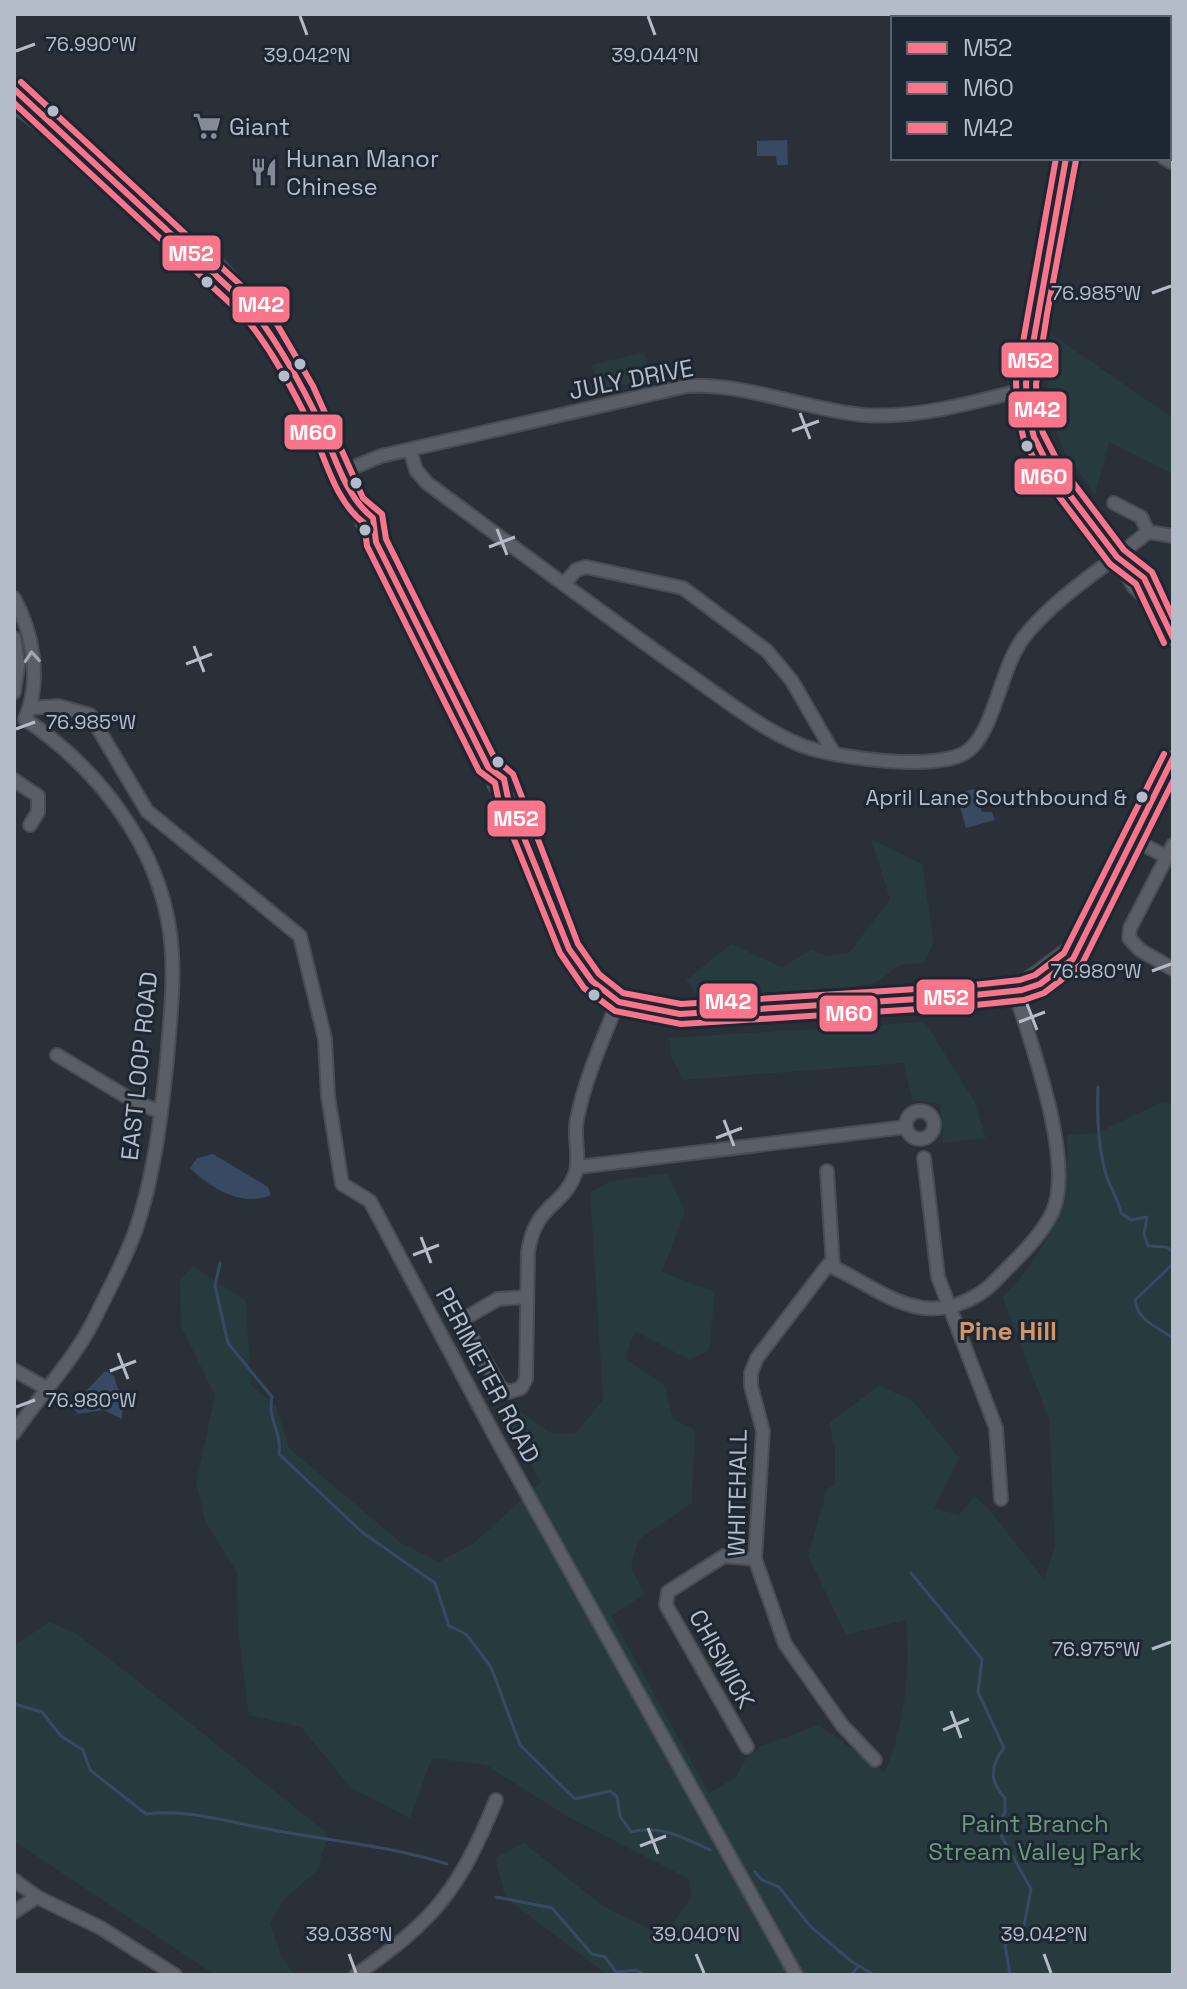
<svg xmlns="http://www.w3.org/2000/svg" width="1187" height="1989" viewBox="0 0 1187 1989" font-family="'Space Grotesk',sans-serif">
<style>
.green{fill:#273a3e}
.water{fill:#384963}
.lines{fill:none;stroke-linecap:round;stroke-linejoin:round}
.stream{stroke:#384963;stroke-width:3}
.minor-casing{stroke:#484c53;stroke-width:16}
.highway-casing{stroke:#474c53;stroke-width:22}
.minor{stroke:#5a5e66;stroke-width:12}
.highway{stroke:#5a5d60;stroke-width:18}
.bus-1-casing{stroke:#1d2633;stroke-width:12}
.bus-2-casing{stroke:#1d2633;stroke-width:12}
.bus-3-casing{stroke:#1d2633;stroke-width:12}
.bus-1{stroke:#fa758a;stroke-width:6}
.bus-2{stroke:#fa758a;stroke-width:6}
.bus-3{stroke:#fa758a;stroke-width:6}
.oneway{stroke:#a2a9b5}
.ticks{fill:none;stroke:#b4bcc9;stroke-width:3}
.bus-dot{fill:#b4bcc9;stroke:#1d2633;stroke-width:3}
.labels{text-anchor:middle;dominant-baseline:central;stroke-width:6;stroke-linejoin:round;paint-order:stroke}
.bus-label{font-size:22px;fill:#b4bcc9;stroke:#1d2633;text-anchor:end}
.poi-label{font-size:24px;fill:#b4bcc9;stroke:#1d2633;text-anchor:start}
.street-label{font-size:24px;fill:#b4bcc9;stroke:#1d2633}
.park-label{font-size:24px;fill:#6b9a76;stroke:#1d2633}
.neighbourhood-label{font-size:26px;font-weight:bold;fill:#d59563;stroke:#1d2633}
.ticks-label{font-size:20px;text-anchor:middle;fill:#b4bcc9;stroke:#1d2633;stroke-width:6;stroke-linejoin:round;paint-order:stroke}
.line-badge{stroke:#1d2633;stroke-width:3}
.badge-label{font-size:22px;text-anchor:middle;font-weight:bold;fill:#fff}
</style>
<rect width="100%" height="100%" fill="#2a3038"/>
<g class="green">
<path d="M1051,334l122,84v56l-64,-32 -14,53 -33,-47 -16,-52z"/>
<path d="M644,352l6,26 -52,13 -6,-26z"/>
<path d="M871,839l51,25 12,78 -10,21 -24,2 -23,17 -26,6 -153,10 -12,-18 45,-36 51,23 29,-17 16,6 22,-3 41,-54z"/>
<path d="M925,1022l49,79 12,37 -43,5 -2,-39 -29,-4 -8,-37 -220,17 -12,-21 -3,-21z"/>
<path d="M1160,1103l13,1v871h-565l-102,-77 -11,-40 29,-15 79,63 61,30 27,-38 -2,-19 -121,-62 -82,-52 -54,-7 -22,60 -59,-30 -50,-61 -52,-12 -11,-83 -1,-60 -32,-51 -9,-38 19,-87 -34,-70 -1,-46 13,-14 53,35 5,84 25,21 13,42 112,95 38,19 35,-19 67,-61 -43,-72 17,-3 34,25 26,2 28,-34 -13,-208 19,-10 58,-9 18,38 -23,61 53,20 -6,58 -19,10 -55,-29 -10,27 39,27 9,34 22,11 -3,73 -54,37 -7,28 14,26 -34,22 98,177 27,-16 10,-18 15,-13 58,-21 66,48c20,-52 25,-97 21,-153l-60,15 -38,-79 19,-67 8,-5v-35l-6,-26 50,-37 33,14 47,58 -25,50 25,7 15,-19 15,13 55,71 11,-35 -6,-125 -46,-123c45,-47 68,-95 64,-162l30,-2z"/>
<path d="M49,1622l26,11 59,45 194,156 -11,37 -34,29 -13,24 12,33 13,18h-80l-201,-134v-195z"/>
</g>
<g class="water">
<path d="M787,140l1,25h-11l-1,-9h-19v-15z"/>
<path d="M975,789l7,23h10l3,8 -29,8 -7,-25 -11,2 -1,-10z"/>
<path d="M213,1154l55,33 3,8c-29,13 -62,-8 -81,-27l7,-10z"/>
<path d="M105,1371l9,5 4,13 6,3 -2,27 -18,-9 -26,4 -6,-8z"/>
</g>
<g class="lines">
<g class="stream">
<path d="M1098,1087c-1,27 0,58 7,84 4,16 13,26 16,42l10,7 16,-3 -3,17 4,12 18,1 7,5"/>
<path d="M220,1263l-5,23 13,57 44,54c-5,22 10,35 7,57l84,79 72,50 14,43 17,8 25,33 29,78 55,54 35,-8 7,6 3,19 11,16c30,-8 53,6 79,18"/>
<path d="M1173,1264l-38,36c3,22 22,26 38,38"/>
<path d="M911,1573l71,86 -4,33 26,56c-14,18 -15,33 1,50v14l-8,16 34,61 -7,37 -19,19 5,30"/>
<path d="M14,1704l28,8 19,24 22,14 7,20 56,44c42,-6 85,9 127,16 58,11 117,16 174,34"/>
<path d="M755,1872l7,8 17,7 31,39 41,35 23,14"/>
<path d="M496,1897l56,11 40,46 13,3 11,15 20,-2 9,5"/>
<path d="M851,1975l8,-9"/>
</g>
<defs>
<g id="minor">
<path d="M922,14l7,4"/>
<path d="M1148,14l7,4"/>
<path d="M1121,18l3,-4"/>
<path d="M1169,26l4,2"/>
<path d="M14,89l221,205"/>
<path d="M14,105l45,34"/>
<path d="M1169,147l4,3"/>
<path d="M1066,158l-29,154 -11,71 1,27 7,27 16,32 67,88 17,30 23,22 16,29"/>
<path d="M1164,158l9,5"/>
<path d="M176,238c64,11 142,182 168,239 7,14 11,31 18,45 5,11 14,20 20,31 36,66 68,134 102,202l11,31 13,12"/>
<path d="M410,450l6,20 11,13c84,62 168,125 254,186 38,26 79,60 122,77 33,12 138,27 166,4 26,-21 31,-82 55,-113 32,-41 84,-72 124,-105l25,4"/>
<path d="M342,472l39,-16 306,-70c60,-3 116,23 176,29 52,4 113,-13 163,-26"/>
<path d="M1114,503l27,14 7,15"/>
<path d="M356,505l17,13 3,21"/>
<path d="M1117,557l27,21 9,25"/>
<path d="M564,584l12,-14 10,-3 97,21 84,63 25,30 41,71"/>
<path d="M14,598c19,35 28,83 11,121 71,48 133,125 145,214 6,42 0,85 -3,127 -6,57 -13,118 -32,172 -11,30 -27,59 -41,88 -21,41 -54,75 -80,113"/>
<path d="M14,638l4,27 -4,27"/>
<path d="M30,708l28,-2 32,9 57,96 153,125 25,103 3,57 14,88 28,17 127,239 299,535"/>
<path d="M488,767c17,5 18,16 20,31l61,151 23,32 27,21 61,12 285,-18 57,-6 18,-6 33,-25 6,-18 47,-86 47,-97"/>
<path d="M14,780l24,16v16l-8,13"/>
<path d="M1134,840l33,17"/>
<path d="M1173,845l-43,83 -1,10 11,12 33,19"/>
<path d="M1014,989l65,-48"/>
<path d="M57,1055l78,47 26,10"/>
<circle cx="920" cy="1125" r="14"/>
<path d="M924,1158l14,119 58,151 5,71"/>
<path d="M578,1167l328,-40"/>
<path d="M827,1171l6,96"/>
<path d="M526,1297l-28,2 -36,21 38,67 8,5 13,-4 5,-9 2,-127c8,-50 34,-43 47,-78 6,-16 -2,-37 2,-55 8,-40 26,-80 41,-118"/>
<path d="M14,1370l32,18"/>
<path d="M747,1747l-81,-142 2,-13 56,-36 31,3"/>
<path d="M875,1760l-33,-35 -57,-81 -30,-85 8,-128 -12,-45v-13l6,-15 71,-93c27,11 53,32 82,40 32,10 66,-3 88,-27 19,-20 42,-40 54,-65 24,-49 -22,-173 -38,-224"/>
<path d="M14,1880l23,17 -23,15"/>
<path d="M37,1897l64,31 74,47"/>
<path d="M356,1975c80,-56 103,-85 140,-175"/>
</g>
<g id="highway">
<path d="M1013,14l7,4"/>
<path d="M1062,14l7,4"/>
<path d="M1169,72l4,2"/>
<path d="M1169,105l4,2"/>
</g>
</defs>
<use href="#minor" class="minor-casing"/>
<use href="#highway" class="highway-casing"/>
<use href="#minor" class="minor"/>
<use href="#highway" class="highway"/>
<defs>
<g id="bus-1">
<path d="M14,89l238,220c27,35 48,73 67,112 16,34 25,74 54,97l3,24 112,225 16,12 4,19 61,151 23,32 27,21 61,12 285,-18 57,-6 18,-6 33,-25 100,-201"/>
<path d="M1066,158l-40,225 1,27 7,27 16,32 67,88 27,21 29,60"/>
</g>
<g id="bus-2">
<path d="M14,103l230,213c28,34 48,72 67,111 15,33 24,74 53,96l3,23 112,225 16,12 4,19 61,151 24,35 31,23 66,13 285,-18 58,-6 20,-7 38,-29 91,-183"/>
<path d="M1056,158l-40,223 1,30 7,29 18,34 68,90 26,20 28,59"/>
</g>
<g id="bus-3">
<path d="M21,82l238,220 19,24 35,60 50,112 19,16 4,25 109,220 18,15 65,170 21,30 24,19 58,11 283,-18 56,-6 15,-5 29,-22 100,-199"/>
<path d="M1076,160l-29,154 -11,70 1,25 6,24 16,31 65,86 28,22 21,46"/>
</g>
</defs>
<use href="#bus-1" class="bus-1-casing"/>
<use href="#bus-2" class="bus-2-casing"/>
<use href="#bus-3" class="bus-3-casing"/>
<use href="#bus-1" class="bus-1"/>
<use href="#bus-2" class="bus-2"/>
<use href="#bus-3" class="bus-3"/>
</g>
<defs><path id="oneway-chevron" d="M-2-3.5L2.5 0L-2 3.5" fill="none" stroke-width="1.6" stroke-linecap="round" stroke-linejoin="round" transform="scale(2)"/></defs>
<use class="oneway" href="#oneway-chevron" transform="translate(32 657) rotate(-94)"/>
<path class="ticks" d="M300,16l7,19M648,16l7,19M16,51l19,-7M1152,293l19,-7M800,413l10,26M792,431l27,-10M497,529l10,26M489,547l26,-10M194,646l10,26M186,664l26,-10M16,729l19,-7M1152,971l19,-7M1027,1004l10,26M1019,1022l26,-10M724,1120l10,26M716,1138l26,-10M421,1237l10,26M413,1255l26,-10M118,1353l10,26M110,1371l26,-10M16,1407l19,-7M1152,1649l19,-7M951,1711l10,27M943,1730l26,-11M648,1828l10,26M640,1846l26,-10M349,1954l7,19M696,1954l8,19M1044,1954l7,19"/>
<defs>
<symbol id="supermarket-bare" viewBox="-9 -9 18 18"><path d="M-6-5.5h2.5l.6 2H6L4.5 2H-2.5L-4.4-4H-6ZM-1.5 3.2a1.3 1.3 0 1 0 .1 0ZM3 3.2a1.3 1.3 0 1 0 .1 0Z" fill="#848b96" stroke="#1d2633" stroke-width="2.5" paint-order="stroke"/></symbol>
<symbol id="restaurant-bare" viewBox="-9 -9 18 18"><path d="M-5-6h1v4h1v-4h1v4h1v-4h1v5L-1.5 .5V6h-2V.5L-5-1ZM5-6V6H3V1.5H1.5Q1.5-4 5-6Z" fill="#848b96" stroke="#1d2633" stroke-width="2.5" paint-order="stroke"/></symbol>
</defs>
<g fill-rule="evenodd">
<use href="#supermarket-bare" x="187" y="106" width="40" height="40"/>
<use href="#restaurant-bare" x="244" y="152" width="40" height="40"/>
</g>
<g class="bus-dot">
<circle cx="53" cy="111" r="7"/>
<circle cx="207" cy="282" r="7"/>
<circle cx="300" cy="364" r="7"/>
<circle cx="284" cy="376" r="7"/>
<circle cx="1027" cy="446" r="7"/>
<circle cx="356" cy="483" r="7"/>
<circle cx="365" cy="530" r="7"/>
<circle cx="498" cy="762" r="7"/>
<circle cx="1142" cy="797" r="7"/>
<circle cx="594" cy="995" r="7"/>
</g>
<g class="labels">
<g class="bus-label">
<text x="1127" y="797">April Lane Southbound &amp;</text>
</g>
<g class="poi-label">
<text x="229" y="126">Giant</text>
<text x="286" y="158">Hunan Manor<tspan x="286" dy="28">Chinese</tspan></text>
</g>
<g class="street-label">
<text transform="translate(631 379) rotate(-11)">JULY DRIVE</text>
<text transform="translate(139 1066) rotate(-84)">EAST LOOP ROAD</text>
<text transform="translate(488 1375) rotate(62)">PERIMETER ROAD</text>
<text transform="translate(737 1493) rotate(-89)">WHITEHALL</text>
<text transform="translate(722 1659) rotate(61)">CHISWICK</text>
</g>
<g class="park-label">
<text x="1035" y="1823">Paint Branch<tspan x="1035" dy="28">Stream Valley Park</tspan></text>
</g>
<g class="neighbourhood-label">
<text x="1008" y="1331">Pine Hill</text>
</g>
</g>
<g class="ticks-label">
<text x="91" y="51">76.990°W</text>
<text x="307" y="62">39.042°N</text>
<text x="655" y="62">39.044°N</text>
<text x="1096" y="300">76.985°W</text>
<text x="91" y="729">76.985°W</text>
<text x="1096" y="978">76.980°W</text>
<text x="91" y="1407">76.980°W</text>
<text x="1096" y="1656">76.975°W</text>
<text x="349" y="1941">39.038°N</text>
<text x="696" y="1941">39.040°N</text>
<text x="1044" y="1941">39.042°N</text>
</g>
<g class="line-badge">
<rect x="161" y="234" width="61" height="38" rx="8" fill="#fa758a"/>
<rect x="231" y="285" width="60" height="39" rx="8" fill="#fa758a"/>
<rect x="1000" y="341" width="60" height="38" rx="8" fill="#fa758a"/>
<rect x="1007" y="390" width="61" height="39" rx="8" fill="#fa758a"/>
<rect x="283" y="413" width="61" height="38" rx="8" fill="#fa758a"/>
<rect x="1013" y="457" width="61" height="39" rx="8" fill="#fa758a"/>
<rect x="486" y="799" width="61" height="39" rx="8" fill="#fa758a"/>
<rect x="915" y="978" width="61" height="38" rx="8" fill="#fa758a"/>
<rect x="698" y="982" width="61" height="38" rx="8" fill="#fa758a"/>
<rect x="818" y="994" width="61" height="39" rx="8" fill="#fa758a"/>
</g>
<g class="badge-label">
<text x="191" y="261">M52</text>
<text x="261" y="312">M42</text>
<text x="1030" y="368">M52</text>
<text x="1037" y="417">M42</text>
<text x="313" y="440">M60</text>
<text x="1044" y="484">M60</text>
<text x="516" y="826">M52</text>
<text x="946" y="1005">M52</text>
<text x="728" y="1009">M42</text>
<text x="849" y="1021">M60</text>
</g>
<rect width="1187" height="1989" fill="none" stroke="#b4bcc9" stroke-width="32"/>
<rect x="891" y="16" width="280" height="144" fill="#1d2633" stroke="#59626f" stroke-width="2"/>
<rect x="907" y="42" width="40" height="12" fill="#fa758a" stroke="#59626f" stroke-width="2"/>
<text x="963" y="56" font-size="24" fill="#b4bcc9">M52</text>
<rect x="907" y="82" width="40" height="12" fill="#fa758a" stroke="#59626f" stroke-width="2"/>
<text x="963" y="96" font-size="24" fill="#b4bcc9">M60</text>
<rect x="907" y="122" width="40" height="12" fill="#fa758a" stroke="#59626f" stroke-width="2"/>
<text x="963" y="136" font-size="24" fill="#b4bcc9">M42</text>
</svg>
